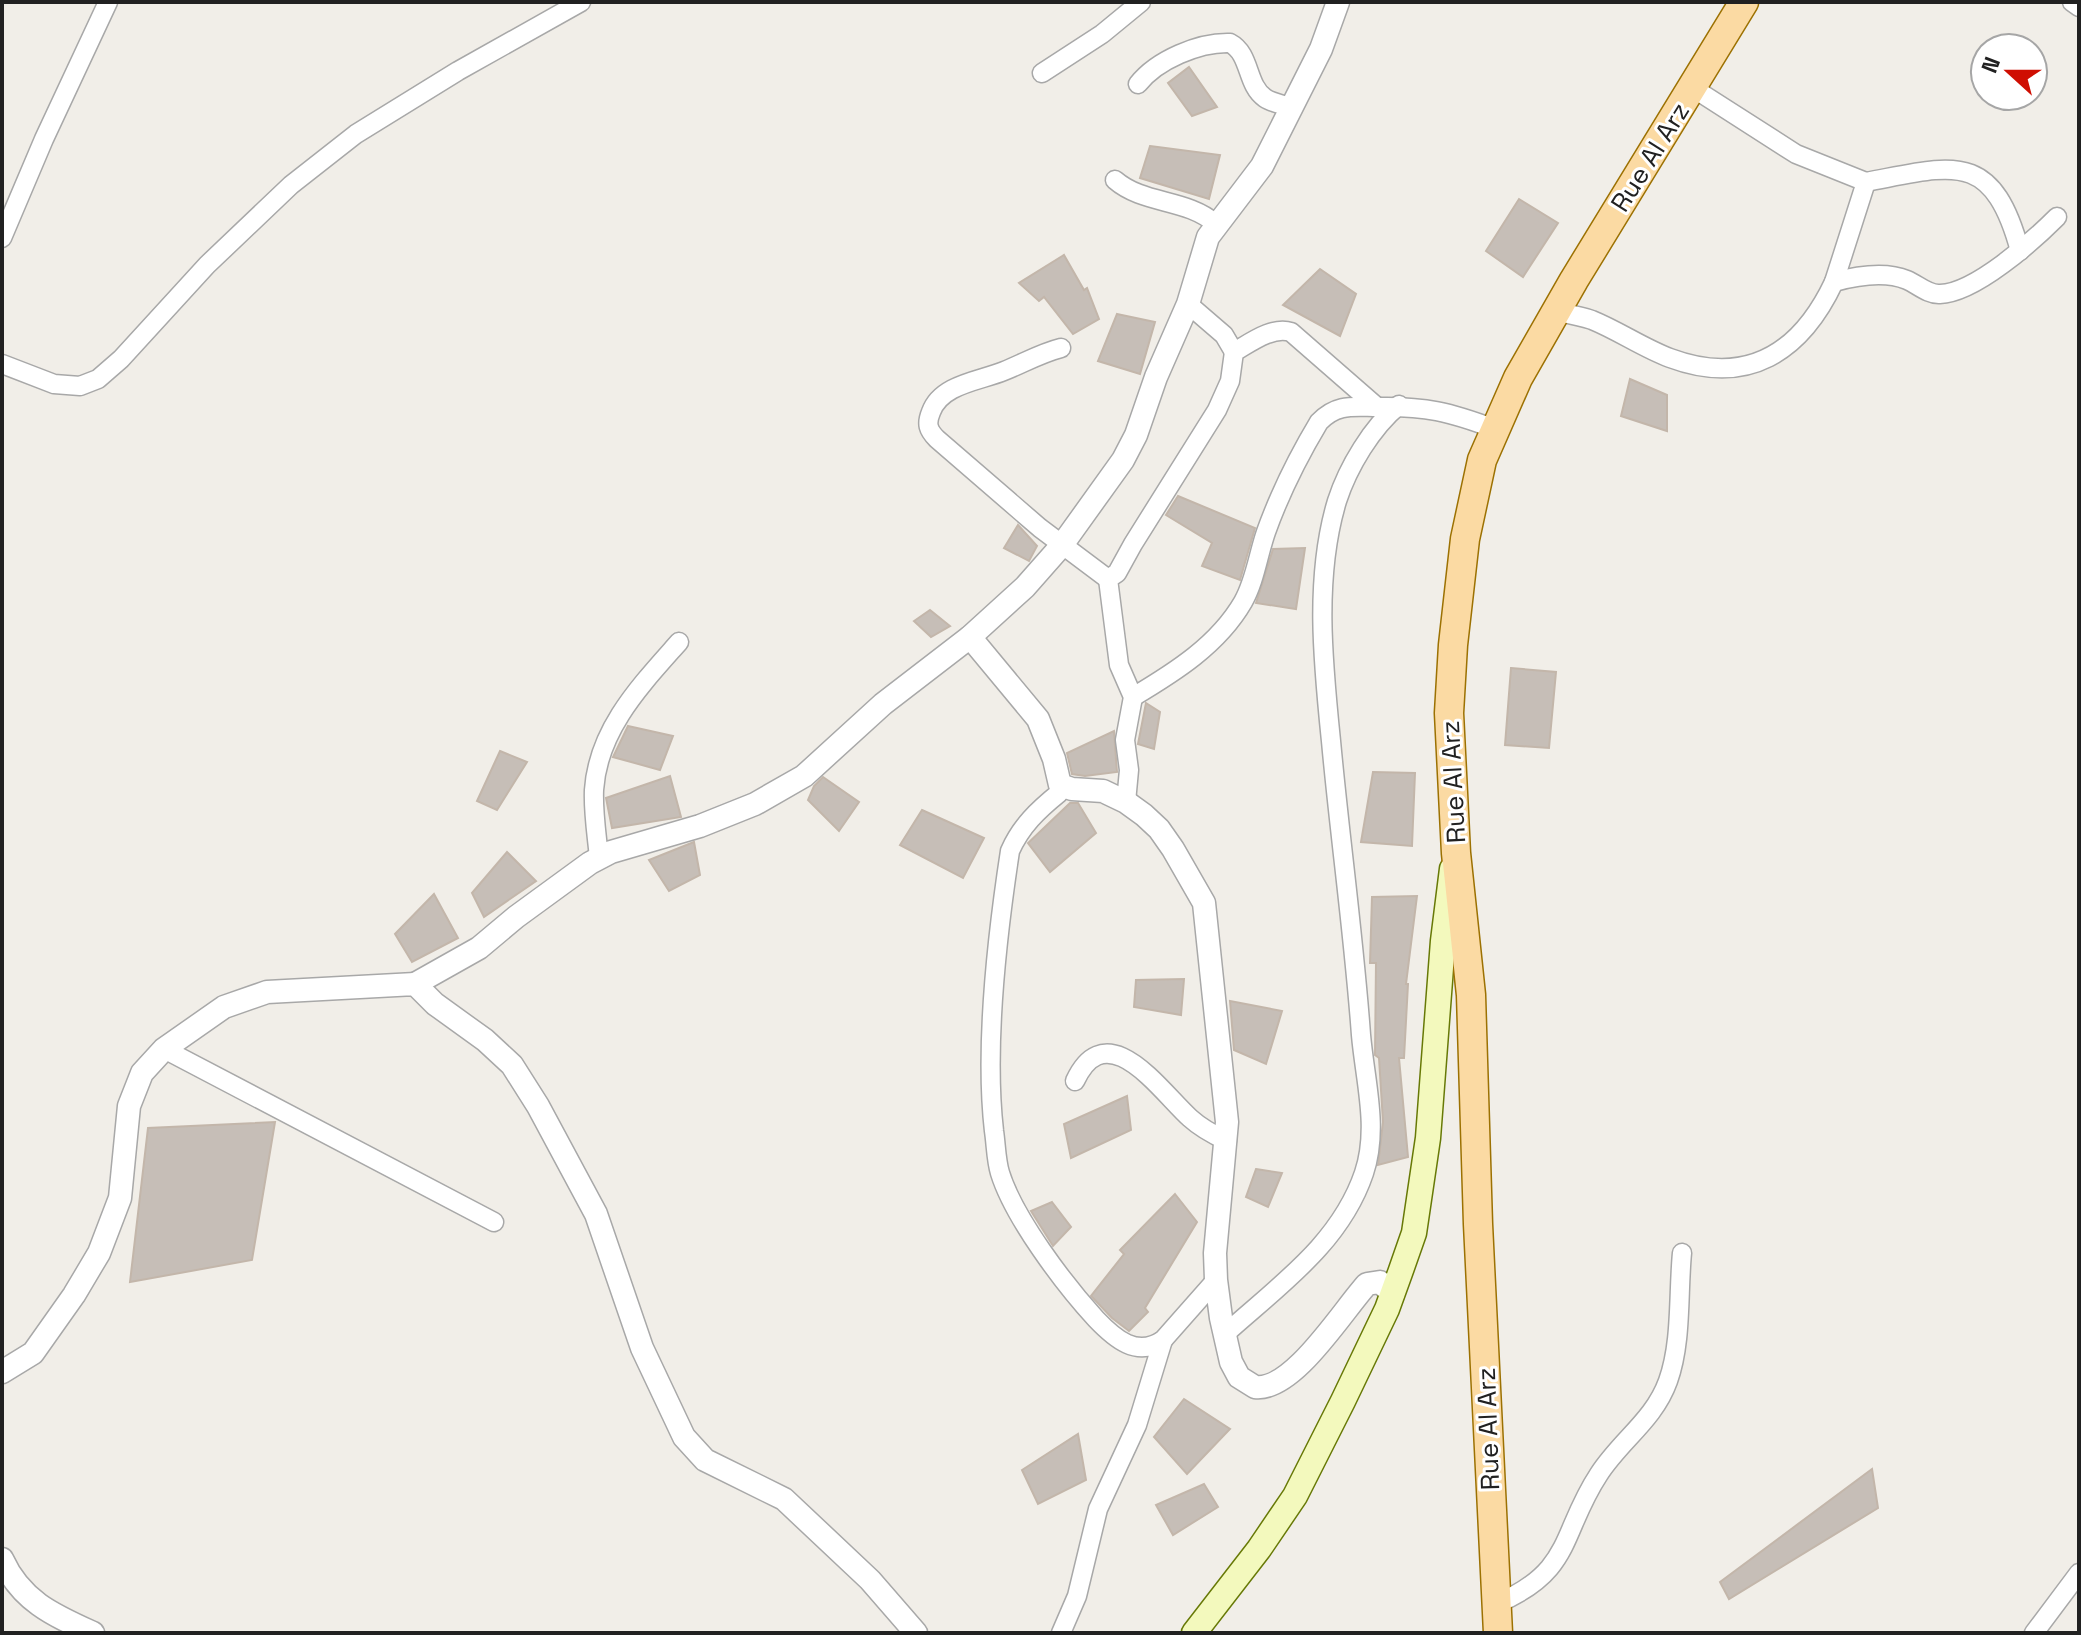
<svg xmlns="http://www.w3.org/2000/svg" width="2081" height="1635" viewBox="0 0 2081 1635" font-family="'Space Grotesk',sans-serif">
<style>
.building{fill:#c6beb7;stroke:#c3b6aa;stroke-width:2}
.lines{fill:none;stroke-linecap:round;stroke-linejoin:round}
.minor-casing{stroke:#a8a8a8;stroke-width:21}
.tertiary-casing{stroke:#a8a8a8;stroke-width:25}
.secondary-casing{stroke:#677906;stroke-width:27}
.primary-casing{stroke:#9c7102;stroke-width:31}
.minor{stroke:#fff;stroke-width:18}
.tertiary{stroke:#fff;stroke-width:22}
.secondary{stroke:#f3f9bd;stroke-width:24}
.primary{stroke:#fbdaa3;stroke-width:28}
.labels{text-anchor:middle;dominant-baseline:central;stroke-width:6;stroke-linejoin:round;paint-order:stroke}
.street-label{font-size:26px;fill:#212121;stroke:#fff}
</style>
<rect width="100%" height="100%" fill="#f1eee8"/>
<g class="building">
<path d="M1189,67l28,40 -25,9 -24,-33z"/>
<path d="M1150,146l70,9 -11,44 -69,-21z"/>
<path d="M1519,199l39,24 -35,54 -37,-26z"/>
<path d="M1064,255l20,35 3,-2 12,31 -26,15 -29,-37 -5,4 -20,-18z"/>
<path d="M1320,269l36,25 -16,42 -57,-31z"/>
<path d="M1117,314l38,8 -15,52 -42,-13z"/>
<path d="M1630,379l37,16v36l-46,-15z"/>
<path d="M1178,496l77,32 -15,52 -38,-14 10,-23 -46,-28z"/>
<path d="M1018,525l19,21 -8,15 -25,-13z"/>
<path d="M1305,548l-9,61 -40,-6 17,-54z"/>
<path d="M930,610l20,16 -19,11 -17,-16z"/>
<path d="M1511,668l45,4 -7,76 -44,-3z"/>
<path d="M1146,703l14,9 -6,37 -16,-5z"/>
<path d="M628,726l45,10 -13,34 -47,-13z"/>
<path d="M1114,731l3,41 -32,4 -13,-2 -5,-21z"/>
<path d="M500,751l27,11 -30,48 -20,-9z"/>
<path d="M1373,772l42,1 -3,73 -51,-4z"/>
<path d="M670,776l11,41 -69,11 -6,-30z"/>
<path d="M823,777l36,25 -20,29 -31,-31 6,-14z"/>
<path d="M1070,803h8l18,30 -46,39 -22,-29z"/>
<path d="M922,810l62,28 -21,40 -63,-33z"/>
<path d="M694,842l6,33 -31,16 -20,-31z"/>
<path d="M507,852l29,29 -52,36 -12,-24z"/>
<path d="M434,894l24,44 -46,24 -17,-28z"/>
<path d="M1417,896l-11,88h2l-4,74h-5l9,99 -30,8 5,-43 -4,-64 -4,-3 1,-92h-6l2,-66z"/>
<path d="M1184,979l-3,36 -47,-8 2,-27z"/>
<path d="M1230,1001l52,10 -16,53 -32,-14z"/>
<path d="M1127,1096l4,34 -60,28 -7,-34z"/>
<path d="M275,1122l-23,138 -122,22 18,-154z"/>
<path d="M1256,1169l26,4 -14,34 -22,-10z"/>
<path d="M1175,1194l22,28 -52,86 3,4 -19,19 -17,-13 -21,-22 33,-42 -4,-4z"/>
<path d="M1052,1202l19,25 -18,19 -22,-35z"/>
<path d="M1184,1399l46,30 -43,45 -33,-37z"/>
<path d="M1078,1434l8,46 -48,24 -16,-34z"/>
<path d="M1872,1469l6,39 -149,91 -9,-17z"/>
<path d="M1204,1484l14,23 -45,28 -17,-30z"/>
</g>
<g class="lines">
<defs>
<g id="minor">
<path d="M2072,2l7,5"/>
<path d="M1042,73l60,-39 39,-32"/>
<path d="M1138,84c19,-24 61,-42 92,-41 21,11 16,42 35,55 7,5 17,6 25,9"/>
<path d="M1693,88l103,66 70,28 -32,100"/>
<path d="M1115,180c29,25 71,18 101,44"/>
<path d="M1866,182c86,-16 126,-34 154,69"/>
<path d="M2,238l42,-99 64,-137"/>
<path d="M1188,304l36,31 10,17"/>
<path d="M1556,312c12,2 25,4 36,8 27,11 51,28 78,38 78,29 131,-6 164,-76 22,-6 51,-11 73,-2 10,4 21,15 33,14 35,-1 93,-53 117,-77"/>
<path d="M1061,348c-20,5 -37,15 -57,23 -24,10 -63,13 -73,41 -5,12 -3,18 6,27l103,89 68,51"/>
<path d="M2,364l52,20 26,2 18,-7 23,-20 86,-94 84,-80 65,-51 102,-63 123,-69"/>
<path d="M1133,697c42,-25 85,-52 110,-95 12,-21 15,-47 23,-70 14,-39 32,-75 53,-110 18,-19 35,-15 59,-15 47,-1 72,5 117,22"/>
<path d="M1060,785l-1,8c-21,17 -38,33 -49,58 -13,85 -26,194 -16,280 2,13 2,29 6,42 14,45 64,111 96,146 19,20 41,39 67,21l53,-60"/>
<path d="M1126,802l3,-32 -4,-30 8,-43 -14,-32 -11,-86 9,-6 16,-29 84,-134 13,-29 4,-29c16,-9 38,-26 57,-20l86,75"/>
<path d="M599,858c-2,-22 -6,-45 -5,-68 4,-61 47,-105 85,-148"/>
<path d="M164,1049l330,173"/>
<path d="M1075,1081c32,-69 86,11 115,37 11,10 24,17 37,23"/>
<path d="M1224,1335c54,-49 116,-91 140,-162 15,-45 1,-92 -3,-138 -7,-98 -21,-196 -30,-294 -8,-78 -17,-164 6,-240 11,-34 35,-74 62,-96"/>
<path d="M1496,1604c78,-33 64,-71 103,-130 22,-34 55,-54 69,-93 14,-39 10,-87 14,-128"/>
<path d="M1061,1633l16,-37 21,-87 39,-84 26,-85"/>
<path d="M2034,1633l45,-60"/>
</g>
<g id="tertiary">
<path d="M970,637l68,82 16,40 6,26 12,4 31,2 23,11 18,13 15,14 14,20 31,54 23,219 -12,131 1,27 5,38 10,44 8,15 16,10c38,5 88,-77 112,-103l13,-2 13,12"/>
<path d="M415,984l64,-36 37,-31 74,-54 21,-11 89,-26 55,-22 49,-28 79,-72 87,-67 55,-50 37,-42 61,-85 13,-25 20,-58 32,-73 20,-67 54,-71 59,-117 17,-47"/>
<path d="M2,1372l31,-19 41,-58 25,-42 21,-55 9,-92 13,-33 22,-24 60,-42 43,-15 148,-8 20,20 50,36 27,25 26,41 58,108 46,134 42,89 21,23 79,39 86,81 46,53"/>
<path d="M2,1559c19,42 51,56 91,74"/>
</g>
<path id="secondary" d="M1194,1633l65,-84 36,-53 48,-95 44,-92 13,-36 14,-40 14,-95 15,-197 9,-72"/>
<path id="primary" d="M1498,1633l-20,-409 -7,-229 -15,-142 -7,-140 4,-68 12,-106 17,-79 36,-82 56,-98 170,-278"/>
</defs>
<use href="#minor" class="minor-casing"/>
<use href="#tertiary" class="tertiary-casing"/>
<use href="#secondary" class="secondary-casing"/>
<use href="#primary" class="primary-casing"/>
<use href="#minor" class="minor"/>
<use href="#tertiary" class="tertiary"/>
<use href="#secondary" class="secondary"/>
<use href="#primary" class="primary"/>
</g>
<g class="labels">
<g class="street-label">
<text transform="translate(1650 157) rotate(-58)">Rue Al Arz</text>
<text transform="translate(1453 782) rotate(-93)">Rue Al Arz</text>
<text transform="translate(1488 1429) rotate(-92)">Rue Al Arz</text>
</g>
</g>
<rect width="2081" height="1635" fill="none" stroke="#212121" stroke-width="8"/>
<g transform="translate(2009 72) rotate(291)"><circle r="38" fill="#ffffff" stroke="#a6a6a6" stroke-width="2"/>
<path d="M0-6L14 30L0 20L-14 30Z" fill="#cf0e02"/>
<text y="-12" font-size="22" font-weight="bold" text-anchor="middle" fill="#212121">N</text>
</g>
</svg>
